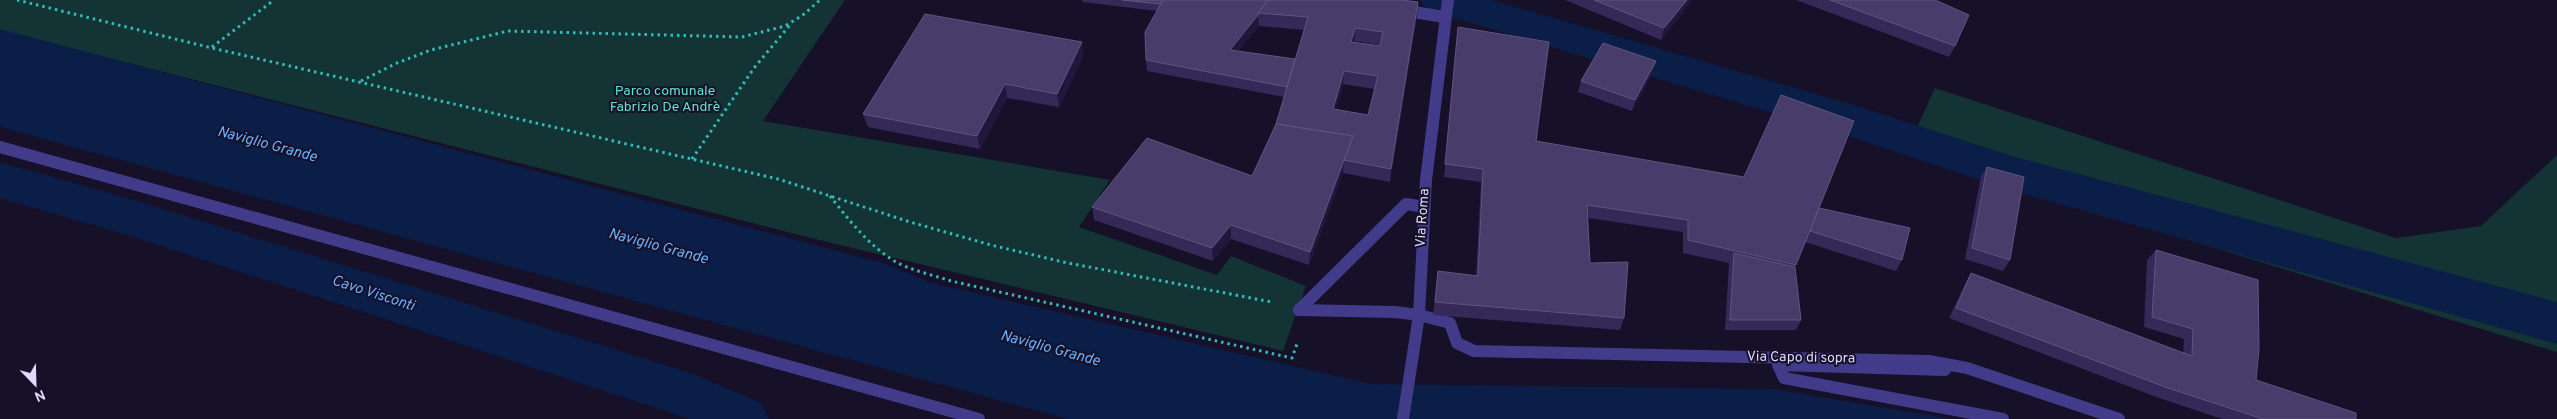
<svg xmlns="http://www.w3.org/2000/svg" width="2557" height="419" viewBox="0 0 2557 419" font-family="Overpass,sans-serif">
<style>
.green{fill:#133334}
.water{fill:#0a1e48}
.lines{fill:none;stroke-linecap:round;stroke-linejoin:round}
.canal{fill:#0a1e48;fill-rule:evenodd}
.path{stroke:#2fbdbb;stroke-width:3;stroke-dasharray:2.5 4;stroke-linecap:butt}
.pedestrian{stroke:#423b89;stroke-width:12}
.minor{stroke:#423b89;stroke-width:12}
.tertiary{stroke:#423b89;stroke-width:12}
.wall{fill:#352958;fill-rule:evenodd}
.shaded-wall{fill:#21173d}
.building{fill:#473c6a;stroke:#5f5581;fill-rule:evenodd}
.labels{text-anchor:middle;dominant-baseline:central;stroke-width:4;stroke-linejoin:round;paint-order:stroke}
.park-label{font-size:14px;fill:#62e2c8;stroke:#161029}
.street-label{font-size:14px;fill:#dfd9ff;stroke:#161029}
.water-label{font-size:15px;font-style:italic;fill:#67b1ff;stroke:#161029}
</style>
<rect width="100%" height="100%" fill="#161029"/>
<g class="green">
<path d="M0,0h845l-82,121 347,59 -31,47 138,48 14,-19 75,30 -23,65 -468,-112 -815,-209z"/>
<path d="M1935,88l461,150 85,-12 76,-71v197l-652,-198z"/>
</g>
<path class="water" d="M0,29l886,235 46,19 439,101 402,5 179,30h-885l-1067,-292z"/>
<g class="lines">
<g class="canal">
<path d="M1421,0h70l360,104 164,53 542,145v42l-547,-154 -174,-58 -409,-122z"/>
<path d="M0,162l137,39 557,173 67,29 8,16h-79l-556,-182 -134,-39z"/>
</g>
<g class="path">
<path d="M17,0l195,48 566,131 132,43 81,23 72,17 209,40"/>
<path d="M212,47l62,-47"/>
<path d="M361,81l36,-18 34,-13 77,-19 234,6 43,-11 18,-11 17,-15"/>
<path d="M692,159l62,-91 36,-43"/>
<path d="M830,196c19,24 39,50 66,66 17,9 37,13 55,19l341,77 6,-17"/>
</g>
<g class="pedestrian">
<path d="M1299,310l107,-106 18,3"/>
<path d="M1299,310l96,2 24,3"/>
<path d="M1945,370l-167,-5 6,13 219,41"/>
</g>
<g class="minor">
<path d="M1402,10l42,7"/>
<path d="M0,147l979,272"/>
<path d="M1419,315l31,8 7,20 17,8 455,10 38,7 152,51"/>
</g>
<path class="tertiary" d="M1403,419l16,-104 7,-135 22,-180"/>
</g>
<g class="wall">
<path d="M1082,0h320l16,2 -1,13 -27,167 -47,-9 -34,92 -78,-26 -18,22 -119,-41 -2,-13 160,-31 24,-52 8,-27 -137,-26 -1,-11 11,-49 -75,-9zM1259,26l45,4 -9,29 -57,-8zM1354,41l26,4v1l-26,-4zM1343,84l31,5 -6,26 -32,-6z"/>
<path d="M1565,0h127l-31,40z"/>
<path d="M1796,0h139l20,46 -6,11z"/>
<path d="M1458,27l78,114 283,67 83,52 -6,11 -91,-29 -10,25 6,53 -5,10h-71l4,-67 -46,-10v-21l-95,-14 2,45 34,55 -4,12 -187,-15 5,-44 38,5 5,-94 -37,-5z"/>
<path d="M1084,55l-25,52 -52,-9 -27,51 -112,-22 -5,-13z"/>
<path d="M1656,61l-3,11 -21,39 -54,-19 3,-11z"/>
<path d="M1987,167l23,93 -7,11 -38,-12 16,-82z"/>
<path d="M2156,250l100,130 100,39h-134l-63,-21 -210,-80 16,-34 6,-11 212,80 1,-14 -40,-12 3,-67z"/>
</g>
<g class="shaded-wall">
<path d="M1687,0h5l-31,40 3,-12z"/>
<path d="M1418,2l-1,13 -27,167 1,-13z"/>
<path d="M1258,15l1,11 -29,35v-11z"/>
<path d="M1355,28l-1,13 -4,14 1,-13z"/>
<path d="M1082,42l2,13 -25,52 -2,-13z"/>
<path d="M1656,61l-3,11 -21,39 3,-11z"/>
<path d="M1344,71l-1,13 -11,38 1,-13z"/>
<path d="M1005,84l2,14 -27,51 -3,-13z"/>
<path d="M1344,160l-1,13 -34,92 1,-13z"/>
<path d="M1231,225v14l-18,22 -1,-13z"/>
</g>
<g class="building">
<path d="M1122,0h41l-3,4z"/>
<path d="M1163,0h105l-10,13v2l-28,35 65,9 -8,28 -141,-27 -1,-28z"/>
<path d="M1268,0h134l16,2 -27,167 -47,-9 9,-24 -77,-12 32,-107 -50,-4zM1355,28l28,4 -3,14 -29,-4zM1344,71l34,5 -10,39 -35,-6z"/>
<path d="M1594,0h93l-23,28z"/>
<path d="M1830,0h105l34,15 -14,31z"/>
<path d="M925,14l157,28 -25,52 -52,-10 -28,52 -114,-22z"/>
<path d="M1458,27l91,15 -13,99 208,36 37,-82 73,26 -58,144 -108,-25v-20l-101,-15 3,58 38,-1 -4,56 -189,-16 3,-31 40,5 5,-107 -38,-5z"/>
<path d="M1603,43l53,18 -21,39 -54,-19z"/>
<path d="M1276,124l77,12 -43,116 -79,-27 -19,23 -120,-41 55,-69 105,38z"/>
<path d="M1987,167l37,10 -14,83 -38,-12z"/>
<path d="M1819,208l91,20 -8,32 -92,-29z"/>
<path d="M2156,250l102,30 1,69 -3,31 100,33v6h-93l-95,-31 -212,-80 15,-35 221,83 1,-27 -41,-12z"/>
<path d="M1734,253l61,14 6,53h-71z"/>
</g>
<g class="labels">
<g class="park-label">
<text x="665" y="91">Parco comunale<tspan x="665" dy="16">Fabrizio De Andrè</tspan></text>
</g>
<g class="street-label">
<text transform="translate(1423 218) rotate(-86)">Via Roma</text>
<text transform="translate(1801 358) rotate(1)">Via Capo di sopra</text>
</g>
<g class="water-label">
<text transform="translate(267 145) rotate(15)">Naviglio Grande</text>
<text transform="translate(658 247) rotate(15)">Naviglio Grande</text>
<text transform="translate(373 294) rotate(18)">Cavo Visconti</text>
<text transform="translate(1050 349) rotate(15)">Naviglio Grande</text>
</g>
</g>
<g transform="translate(35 384) rotate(157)" stroke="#161029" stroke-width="4" paint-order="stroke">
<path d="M0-4L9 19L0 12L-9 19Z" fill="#dfd9ff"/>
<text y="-8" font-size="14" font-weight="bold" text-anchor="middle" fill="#dfd9ff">N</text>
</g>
</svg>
